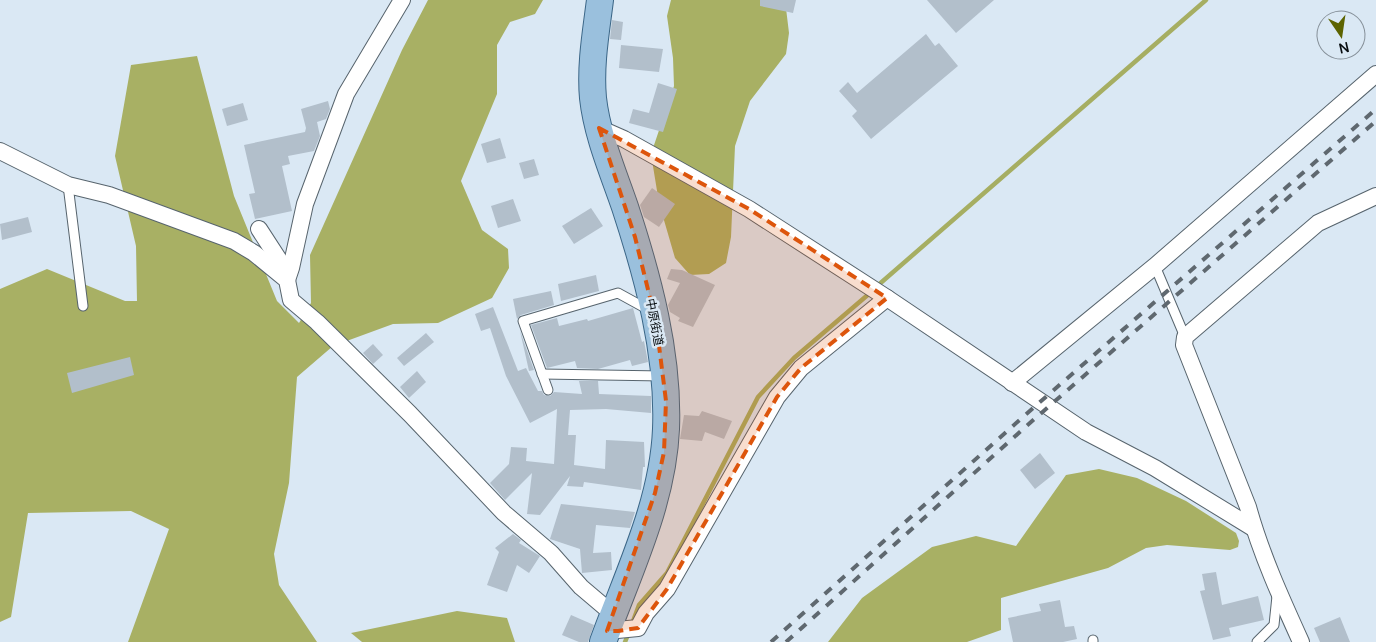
<svg xmlns="http://www.w3.org/2000/svg" width="1376" height="642" viewBox="0 0 1376 642" font-family="Manrope,'Noto Sans JP',sans-serif">
<style>
.forest{fill:#a8b064}
.lines{fill:none;stroke-linecap:round;stroke-linejoin:round}
.stream{stroke:#a6ae62;stroke-width:4.5}
.building{fill:#b2bfcb}
.service-casing{stroke:#57646d;stroke-width:11}
.minor-casing{stroke:#57646d;stroke-width:18}
.primary-casing{stroke:#3b6687;stroke-width:28}
.service{stroke:#fff;stroke-width:9}
.minor{stroke:#fff;stroke-width:16}
.primary{stroke:#9ac0dd;stroke-width:26}
.rail{stroke:#5f686f;stroke-width:4;stroke-dasharray:9 9;stroke-linecap:butt}
.marked{fill:#dd550c;fill-opacity:0.2;stroke:#dd550c;stroke-width:4;stroke-dasharray:10 6;stroke-linejoin:round}
.labels{text-anchor:middle;dominant-baseline:central;stroke-width:5;stroke-linejoin:round;paint-order:stroke}
.street-label{font-size:12px;fill:#080d10;stroke:#dae8f4}
</style>
<rect width="100%" height="100%" fill="#dae8f4"/>
<g class="forest">
<path d="M428,0h115l-8,14 -25,8 -13,23v49l-36,87 21,49 26,19 1,19 -17,30 -54,25 -45,1 -60,22 -36,31 -8,106 -15,71 5,31 38,57h-189l41,-113 -38,-18 -103,2 -17,104 -11,5v-333l47,-20 78,32h12l-1,-55 -21,-90 16,-91 66,-9 37,140 43,105 22,22 12,-20 -1,-48 92,-205z"/>
<path d="M671,0h114l4,33 -3,21 -36,47 -15,45 -4,91 -5,26 -17,11 -19,1 -15,-17 -16,-55 -8,-49 23,-68 -1,-28 -6,-42z"/>
<path d="M1099,469l38,9 49,23 50,32 3,8 -1,6 -8,3 -63,-5 -21,3 -38,20 -107,30v32l-34,12h-139l34,-44 70,-51 44,-11 40,10 50,-71z"/>
<path d="M457,611l50,7 8,24h-153l-11,-9z"/>
</g>
<g class="lines">
<g class="stream">
<path d="M876,287l330,-287"/>
<path d="M632,624l7,-19 28,-32 91,-176 36,-39 76,-65"/>
<path d="M625,642l4,-10"/>
</g>
</g>
<g class="building">
<path d="M760,0h36l-3,13 -33,-7z"/>
<path d="M927,0h67l-38,33z"/>
<path d="M612,20l11,2 -2,18 -11,-1z"/>
<path d="M926,34l9,12 4,-3 19,23 -87,73 -19,-23 5,-5 -18,-20 9,-9 9,11z"/>
<path d="M621,45l42,4 -4,23 -40,-4z"/>
<path d="M658,83l19,6 -14,43 -34,-9 4,-14 16,4z"/>
<path d="M328,101l2,8 -4,10 -9,3 3,14 -6,15 -26,5 2,8 -8,2 10,45 -37,8 -6,-25 6,-1 -11,-48 61,-13 1,-4 -5,-19z"/>
<path d="M243,103l5,17 -21,6 -5,-17z"/>
<path d="M500,138l6,20 -19,5 -6,-19z"/>
<path d="M534,159l5,16 -15,4 -5,-16z"/>
<path d="M652,188l23,16 -16,23 -15,-10 -4,-12z"/>
<path d="M513,199l8,22 -23,7 -7,-22z"/>
<path d="M591,208l12,18 -29,18 -12,-18z"/>
<path d="M28,217l4,15 -30,8 -2,-16z"/>
<path d="M671,269l11,1 33,15 -22,42 -15,-6 2,-3 -10,-6 -2,-7 12,-22 -13,-4z"/>
<path d="M596,275l3,16 -38,10 -3,-17z"/>
<path d="M551,291l3,14 -33,10 -4,4 -4,-20z"/>
<path d="M493,307l25,64 8,-3 12,23h4l2,4 6,1 4,-4 28,2 -3,-13h19l1,13 52,2v17l-45,-4 -36,1 -2,25h8l-2,30 31,4 1,-29 38,2 1,25h-2l-2,23 -57,-8 -1,5 -16,-1 3,-10 -30,39 -13,-1 5,-41 -27,27 -15,-17 19,-19 2,-17 16,1 -1,13 28,3 3,-55 -27,14 -24,-47 -16,-48 -9,3 -6,-17z"/>
<path d="M633,308l9,34 2,-1 4,21 -16,4 -2,-6 -32,9 -21,-1 -2,-7 -28,7 -16,-43 26,-7 2,8 28,-7 1,2z"/>
<path d="M520,331l14,39 -5,1z"/>
<path d="M426,333l8,9 -30,24 -7,-8z"/>
<path d="M373,344l10,11 -10,9 -10,-11z"/>
<path d="M130,357l4,18 -62,18 -5,-20z"/>
<path d="M417,371l9,11 -17,16 -9,-11z"/>
<path d="M702,411l30,10 -8,18 -19,-7 -3,9 -22,-2 4,-24 15,1z"/>
<path d="M1040,453l15,20 -20,16 -15,-19z"/>
<path d="M561,504l74,8 -5,16 -34,-3 -3,28 18,-1 1,18 -30,3 -2,-24 -30,-10z"/>
<path d="M513,534l8,6 -2,3 21,13 -11,17 -12,-8 -10,27 -20,-7 12,-33 -4,-4z"/>
<path d="M1216,572l6,33 36,-9 6,24 -35,8 2,8 -18,4 -13,-49 5,-1 -3,-16z"/>
<path d="M1060,600l5,27 9,-1 3,13 -14,3h-50l-5,-24 33,-7 -2,-7z"/>
<path d="M571,615l23,10 -6,17h-9l-17,-7z"/>
<path d="M1340,617l10,25h-30l-6,-14z"/>
</g>
<g class="lines">
<defs>
<g id="service">
<path d="M68,185l15,121"/>
<path d="M1155,266l30,71"/>
<path d="M542,374l121,2"/>
<path d="M548,390l-25,-69 95,-28 31,17"/>
<path d="M1093,640v2"/>
<path d="M1257,642l17,-17 3,-29"/>
</g>
<g id="minor">
<path d="M599,128l25,11 125,70 138,89 199,134 69,36 98,60"/>
<path d="M0,151l68,34 41,10 125,46 20,12 33,27 4,20 26,22 93,92 94,99 47,40 30,34 33,28"/>
<path d="M259,229l24,37 2,10"/>
<path d="M287,280l4,-12 14,-64 41,-110 56,-94"/>
<path d="M1012,383l143,-117 221,-192"/>
<path d="M607,631l31,-3 8,-15 21,-24 110,-192 24,-29 86,-70"/>
<path d="M1301,642c-20,-44 -40,-88 -53,-135l-64,-162 1,-8 133,-114 58,-27"/>
</g>
<path id="primary" d="M600,0c-4,32 -10,65 -7,98 4,37 20,74 32,109 23,70 44,147 41,222 -3,74 -38,144 -63,213"/>
</defs>
<use href="#service" class="service-casing"/>
<use href="#minor" class="minor-casing"/>
<use href="#primary" class="primary-casing"/>
<use href="#service" class="service"/>
<use href="#minor" class="minor"/>
<use href="#primary" class="primary"/>
<g class="rail">
<path d="M771,642l253,-226 352,-307"/>
<path d="M786,642l245,-220 345,-301"/>
</g>
</g>
<path class="marked" d="M599,128l150,81 138,89 -86,70 -24,29 -110,192 -29,39 -20,3h-11l48,-138 9,-41 2,-51 -10,-79 -21,-85z"/>
<g class="labels">
<g class="street-label">
<text transform="translate(655 322) rotate(79)">中原街道</text>
</g>
</g>
<g transform="translate(1341 35) rotate(167)"><circle r="24" fill="#dae8f4" stroke="#869099"/>
<path d="M0-4L9 19L0 12L-9 19Z" fill="#5c6300"/>
<text y="-8" font-size="14" font-weight="bold" text-anchor="middle" fill="#080d10">N</text>
</g>
</svg>
